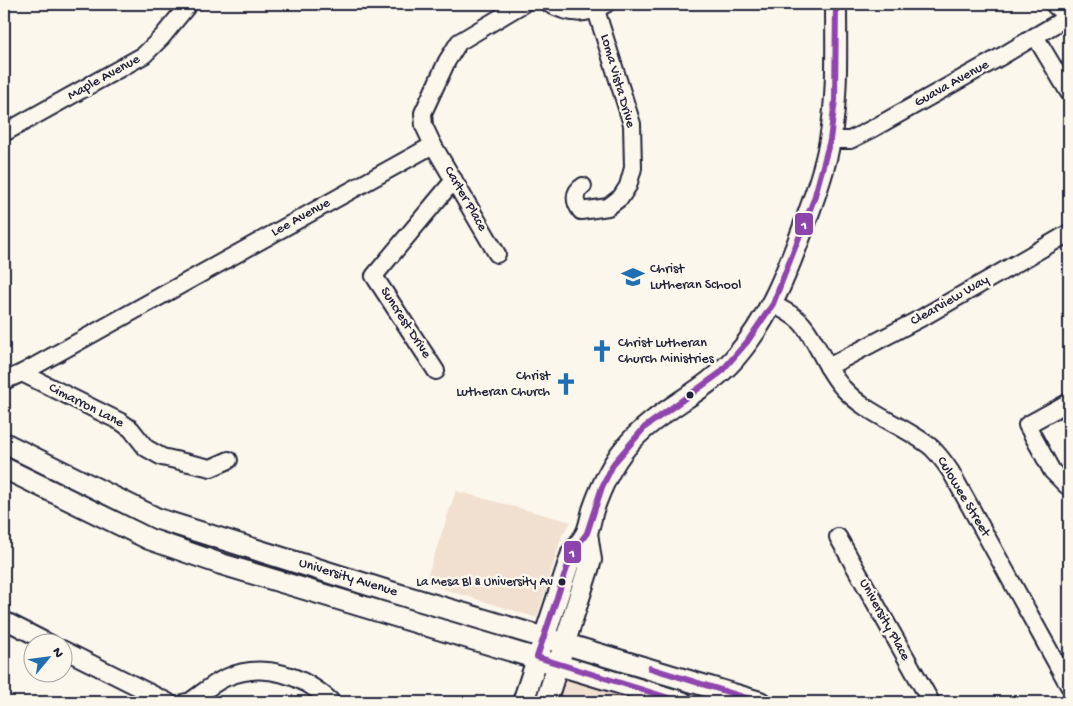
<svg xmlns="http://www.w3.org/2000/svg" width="1073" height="706" viewBox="0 0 1073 706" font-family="'Gochi Hand',sans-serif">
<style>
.built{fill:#f1dfd0}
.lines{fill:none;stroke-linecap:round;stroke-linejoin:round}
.minor-casing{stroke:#22223b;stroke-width:20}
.major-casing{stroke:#22223b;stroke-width:24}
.minor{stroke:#fbf7ec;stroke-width:16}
.major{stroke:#fbf7ec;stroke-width:20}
.bus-1-casing{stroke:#fbf7ec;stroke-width:10}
.bus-1{stroke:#8e44ad;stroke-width:6}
.bus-dot{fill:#22223b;stroke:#fbf7ec;stroke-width:2}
.labels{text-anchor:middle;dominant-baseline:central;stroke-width:5;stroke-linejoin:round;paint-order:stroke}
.bus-label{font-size:13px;fill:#22223b;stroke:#fbf7ec;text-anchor:end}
.street-label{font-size:14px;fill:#22223b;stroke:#fbf7ec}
.poi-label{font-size:14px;fill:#22223b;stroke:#fbf7ec;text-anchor:start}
.line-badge{stroke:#fbf7ec;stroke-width:2}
.badge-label{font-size:14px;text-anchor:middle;font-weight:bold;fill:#fff}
</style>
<rect width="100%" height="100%" fill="#fbf7ec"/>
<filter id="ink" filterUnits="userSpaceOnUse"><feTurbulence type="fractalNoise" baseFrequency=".02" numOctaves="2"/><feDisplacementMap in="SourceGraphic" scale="10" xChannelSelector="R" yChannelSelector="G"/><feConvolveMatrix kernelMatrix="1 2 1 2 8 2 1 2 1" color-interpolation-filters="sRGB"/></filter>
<g filter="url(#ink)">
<g class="built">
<path d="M456,491l115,31 -9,13 -25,83 -112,-35z"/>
<path d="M566,676l75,26h-83z"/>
</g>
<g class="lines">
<defs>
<g id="minor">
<path d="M549,4c21,11 36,12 57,0"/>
<path d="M1035,36l34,57"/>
<path d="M4,133l140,-78 18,-18 27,-33"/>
<path d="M830,140h20l22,-11 130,-73 67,-40"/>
<path d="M583,186c-10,6 -9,16 -2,25l27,-4 13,-10 7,-11 5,-18 -1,-44 -36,-114"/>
<path d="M497,254l-64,-109 -9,-19 -1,-13 24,-52 12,-19 64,-38"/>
<path d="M773,304c10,6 24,12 31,22 15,19 22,44 39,62 24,27 61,37 89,60 7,7 13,15 19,24l118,214"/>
<path d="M828,367l97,-51 144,-83"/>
<path d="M436,371l-62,-95 80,-96"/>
<path d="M22,373l99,49 10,7 15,19 16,9 49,11 18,-8"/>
<path d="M4,381l18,-8 411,-228"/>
<path d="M1069,402l-42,23 25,46 15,15h2"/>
<path d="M838,537l93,165"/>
<path d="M4,620l47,24"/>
<path d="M62,649l106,53"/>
<path d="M186,702h3c12,-8 23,-18 36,-24 38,-17 78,-3 107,24"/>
</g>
<g id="major">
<path d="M1056,4l13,12"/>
<path d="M4,443l154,76 233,73 369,110"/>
<path d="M4,468l145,71 72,25 461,138"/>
<path d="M523,702l49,-149c5,-6 12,-14 15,-21 3,-7 4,-15 6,-22 8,-23 18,-45 33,-63 30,-37 77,-53 108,-88 35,-40 52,-84 70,-133 10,-28 21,-57 26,-86 8,-45 6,-91 6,-136"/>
<path d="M546,702l45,-142 -4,-27"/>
</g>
</defs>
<use href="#minor" class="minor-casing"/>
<use href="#major" class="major-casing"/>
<use href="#minor" class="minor"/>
<use href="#major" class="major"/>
<defs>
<g id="bus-1">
<path d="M650,668l110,34"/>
<path d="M682,702l-145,-45 35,-104 15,-20 15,-46 12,-24 31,-36 75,-54 27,-31 26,-38 41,-105 16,-59 5,-40 1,-96"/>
</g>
</defs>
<use href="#bus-1" class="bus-1-casing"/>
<use href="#bus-1" class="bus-1"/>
</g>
</g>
<defs>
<symbol id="school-bare" viewBox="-9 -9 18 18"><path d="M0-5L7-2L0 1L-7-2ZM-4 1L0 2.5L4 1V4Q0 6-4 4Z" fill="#1f6fb2" stroke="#fbf7ec" stroke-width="2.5" paint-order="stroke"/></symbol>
<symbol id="church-bare" viewBox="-9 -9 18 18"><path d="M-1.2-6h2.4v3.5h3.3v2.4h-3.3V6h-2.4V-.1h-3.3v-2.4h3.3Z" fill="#1f6fb2" stroke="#fbf7ec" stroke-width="2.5" paint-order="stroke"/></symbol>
</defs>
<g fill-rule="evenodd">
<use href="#school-bare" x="617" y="261" width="32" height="32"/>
<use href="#church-bare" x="586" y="335" width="32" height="32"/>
<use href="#church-bare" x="550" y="368" width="32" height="32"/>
</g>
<g class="bus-dot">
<circle cx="690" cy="395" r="4.5"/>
<circle cx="562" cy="582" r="4.5"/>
</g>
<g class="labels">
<g class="bus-label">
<text x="553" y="582">La Mesa Bl &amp; University Av</text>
</g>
<g class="street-label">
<text transform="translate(104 78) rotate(-29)">Maple Avenue</text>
<text transform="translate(617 81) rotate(74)">Loma Vista Drive</text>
<text transform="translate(952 84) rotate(-29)">Guava Avenue</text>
<text transform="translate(465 199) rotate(60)">Carter Place</text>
<text transform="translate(301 218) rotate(-29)">Lee Avenue</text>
<text transform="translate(950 301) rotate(-30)">Clearview Way</text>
<text transform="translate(405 323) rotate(57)">Suncrest Drive</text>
<text transform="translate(86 406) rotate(27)">Cimarron Lane</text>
<text transform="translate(963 497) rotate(59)">Culowee Street</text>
<text transform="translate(348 578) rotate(17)">University Avenue</text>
<text transform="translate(884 620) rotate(61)">University Place</text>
</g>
<g class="poi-label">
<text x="650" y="269">Christ<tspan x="650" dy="16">Lutheran School</tspan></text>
<text x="618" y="343">Christ Lutheran<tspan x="618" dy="16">Church Ministries</tspan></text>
<text x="550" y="376" text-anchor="end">Christ<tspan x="550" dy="16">Lutheran Church</tspan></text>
</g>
</g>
<g class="line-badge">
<rect x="794" y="212" width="20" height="24" rx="5" fill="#8e44ad"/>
<rect x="563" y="540" width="19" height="24" rx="5" fill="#8e44ad"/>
</g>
<g class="badge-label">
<text x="804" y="229">1</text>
<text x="572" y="557">1</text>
</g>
<rect width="1073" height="706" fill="none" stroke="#fbf7ec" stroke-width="20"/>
<rect x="10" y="10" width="1053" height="686" fill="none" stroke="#22223b" stroke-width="2" filter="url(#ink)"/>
<g transform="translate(48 658) rotate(61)"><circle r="24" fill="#fbf7ec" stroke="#a4a2a5"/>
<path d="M0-4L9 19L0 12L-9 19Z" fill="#1f6fb2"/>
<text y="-8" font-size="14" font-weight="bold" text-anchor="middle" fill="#22223b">N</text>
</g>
</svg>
